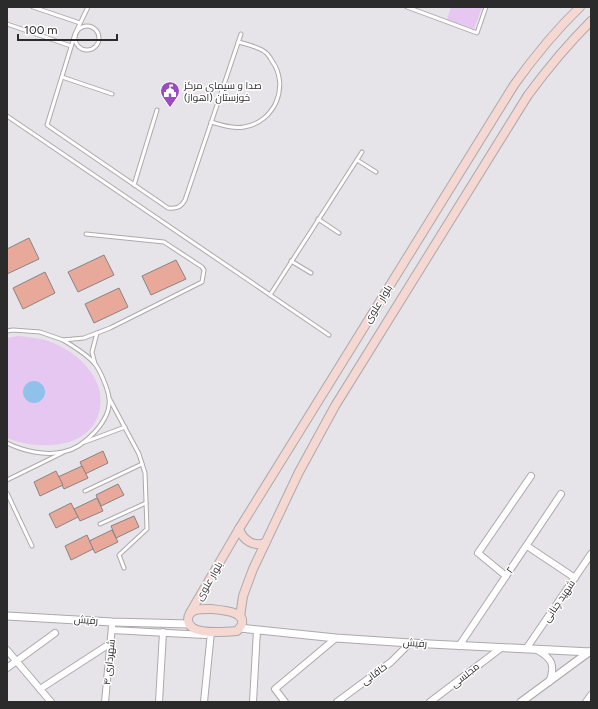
<svg xmlns="http://www.w3.org/2000/svg" width="598" height="709" viewBox="0 0 598 709" font-family="Figtree,Cairo,sans-serif">
<style>
.green{fill:#e5c7f1;fill-rule:evenodd}
.water{fill:#8fc1ea}
.building{fill:#e8a99a;stroke:#888382}
.lines{fill:none;stroke-linecap:round;stroke-linejoin:round}
.service-casing{stroke:#aca9ad;stroke-width:5}
.minor-casing{stroke:#aca9ad;stroke-width:8}
.tertiary-casing{stroke:#aca9ad;stroke-width:9}
.secondary-casing{stroke:#aca9ad;stroke-width:10}
.service{stroke:#fff;stroke-width:3}
.minor{stroke:#fff;stroke-width:6}
.tertiary{stroke:#fff;stroke-width:7}
.secondary{stroke:#f6d8d2;stroke-width:8}
.labels{text-anchor:middle;dominant-baseline:central;stroke-width:3;stroke-linejoin:round;paint-order:stroke}
.poi-label{font-size:10px;fill:#2c2b2c;stroke:#fff;text-anchor:start}
.street-label{font-size:10px;fill:#2c2b2c;stroke:#fff}
</style>
<rect width="100%" height="100%" fill="#e6e4e8"/>
<g class="green">
<path d="M451,7h31l-8,22 -27,-9z"/>
<path d="M18,336c11,1 22,2 33,6 26,10 54,35 49,66 -7,42 -62,43 -93,30v-100zM34,381l7,2 2,3v13c-7,6 -15,5 -19,-4l7,-13z"/>
</g>
<circle class="water" cx="34" cy="392" r="11"/>
<g class="building">
<path d="M29,238l10,21 -32,15v-25z"/>
<path d="M104,255l10,20 -36,17 -10,-20z"/>
<path d="M176,260l10,19 -35,16 -9,-19z"/>
<path d="M45,272l10,21 -32,16 -10,-21z"/>
<path d="M119,288l9,19 -34,16 -9,-19z"/>
<path d="M103,451l5,12 -23,11 -5,-12z"/>
<path d="M82,466l6,12 -24,11 -6,-12z"/>
<path d="M56,471l7,14 -23,11 -6,-14z"/>
<path d="M118,484l6,11 -23,11 -5,-11z"/>
<path d="M97,498l6,13 -23,10 -6,-12z"/>
<path d="M71,503l7,14 -22,11 -7,-14z"/>
<path d="M134,516l5,11 -23,11 -5,-12z"/>
<path d="M112,530l6,12 -23,11 -6,-12z"/>
<path d="M87,535l6,14 -22,11 -6,-14z"/>
</g>
<g class="lines">
<defs>
<g id="service">
<path d="M33,7l47,16"/>
<path d="M88,7l-13,27 -28,91 121,83c9,1 13,-1 17,-8l56,-166"/>
<path d="M407,7l70,26 9,-26"/>
<path d="M7,24l64,22"/>
<circle cx="87" cy="38" r="12"/>
<path d="M62,77l50,17"/>
<path d="M7,116l322,219"/>
<path d="M211,122c11,3 22,7 33,5 31,-5 46,-41 28,-66 -2,-4 -6,-9 -10,-11 -7,-4 -16,-6 -24,-8"/>
<path d="M357,160l19,12"/>
<path d="M134,185l23,-75"/>
<path d="M318,219l21,14"/>
<path d="M291,261l20,12"/>
<path d="M270,295l92,-143"/>
<path d="M7,331l6,-1 27,2 23,8 21,-2 26,-10 92,-46 2,-12 -2,-3 -38,-25 -78,-8"/>
<path d="M95,364l-3,-12 5,-19"/>
<path d="M109,398l30,56 6,19 2,56 -28,26 5,13"/>
<path d="M85,442l40,-15"/>
<path d="M7,443c16,8 38,13 56,9 21,-4 49,-32 46,-54 -1,-9 -9,-28 -14,-34 -7,-9 -22,-18 -32,-24"/>
<path d="M7,480l55,-27"/>
<path d="M85,491l57,-27"/>
<path d="M7,493l25,53"/>
<path d="M100,524l46,-21"/>
</g>
<g id="minor">
<path d="M527,546l48,32"/>
<path d="M506,576l-28,-23 53,-77"/>
<path d="M112,630l93,5"/>
<path d="M459,646l102,-152"/>
<path d="M526,649l65,-95"/>
<path d="M7,650l44,52"/>
<path d="M537,650c15,8 19,16 12,32"/>
<path d="M7,668l48,-35"/>
<path d="M40,689l71,-46"/>
<path d="M105,702l7,-76"/>
<path d="M159,702l4,-70"/>
<path d="M204,702l7,-70"/>
<path d="M253,702l4,-72"/>
<path d="M285,702l-10,-13 61,-51"/>
<path d="M337,702l54,-40 19,-19"/>
<path d="M430,702l71,-54"/>
<path d="M586,702l5,-7"/>
</g>
<g id="tertiary">
<path d="M7,616l105,6 77,2"/>
<path d="M240,628l96,10 74,5 181,9"/>
<path d="M521,702l68,-50"/>
</g>
<g id="secondary">
<path d="M239,529c4,11 14,18 26,14"/>
<path d="M211,609c11,1 44,3 26,22 -11,1 -35,3 -44,-3 -3,-2 -5,-5 -5,-8 0,-12 14,-11 23,-11z"/>
<path d="M190,613l49,-84 275,-444c20,-28 41,-54 66,-78"/>
<path d="M240,617l3,-21 10,-27 46,-97 36,-66 193,-311c20,-27 40,-51 63,-74"/>
</g>
</defs>
<use href="#service" class="service-casing"/>
<use href="#minor" class="minor-casing"/>
<use href="#tertiary" class="tertiary-casing"/>
<use href="#secondary" class="secondary-casing"/>
<use href="#service" class="service"/>
<use href="#minor" class="minor"/>
<use href="#tertiary" class="tertiary"/>
<use href="#secondary" class="secondary"/>
</g>
<defs>
<symbol id="civic-pin" viewBox="-11 -11 22 30"><path d="M0 17L-7.5 6A9.5 9.5 0 1 1 7.5 6Z" fill="#9a4cbd" stroke="#fff"/><path d="M-.6-6.5H3V-4.5H.6V-3L4-1V1h2V6H-6V1h2V-1L-.6-3ZM-1.2 2.5V6h2.4V2.5Z" fill="#fff"/></symbol>
</defs>
<g fill-rule="evenodd">
<use href="#civic-pin" x="159" y="80" width="22" height="30"/>
</g>
<g class="labels">
<g class="poi-label">
<text x="184" y="85">صدا و سیمای مرکز<tspan x="184" dy="12">خوزستان (اهواز)</tspan></text>
</g>
<g class="street-label">
<text transform="translate(378 304) rotate(-58)">بلوار علوی</text>
<text transform="translate(510 570) rotate(-56)">۲</text>
<text transform="translate(209 581) rotate(-60)">بلوار علوی</text>
<text transform="translate(559 601) rotate(-56)">شهید چنانی</text>
<text transform="translate(86 620) rotate(3)">رفیش</text>
<text transform="translate(415 643) rotate(3)">رفیش</text>
<text transform="translate(109 662) rotate(-84)">شهرداری ۴</text>
<text transform="translate(374 674) rotate(-36)">خاقانی</text>
<text transform="translate(465 675) rotate(-38)">مجلسی</text>
</g>
</g>
<rect width="598" height="709" fill="none" stroke="#2c2b2c" stroke-width="16"/>
<path d="M18 34v6h99v-6" fill="none" stroke="#2c2b2c" stroke-width="2"/>
<text x="24" y="34" font-size="12" fill="#2c2b2c" stroke="#ffffff" stroke-width="3" paint-order="stroke">100 m</text>
</svg>
